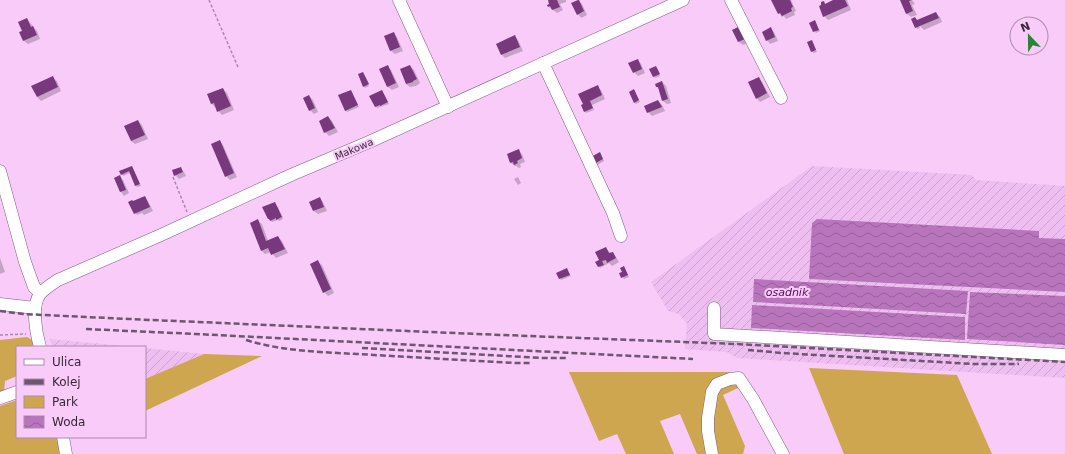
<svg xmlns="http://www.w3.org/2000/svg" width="1065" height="454" viewBox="0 0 1065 454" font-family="'DejaVu Sans',sans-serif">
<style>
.industrial{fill:url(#industrial-furrows)}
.green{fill:#cda64f}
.water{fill:url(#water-waves)}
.shadow{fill:#0003}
.building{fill:#78397c}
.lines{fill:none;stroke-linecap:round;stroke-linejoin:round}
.minor-casing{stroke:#835c85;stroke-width:13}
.path{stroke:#ab89ac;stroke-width:1.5;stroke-dasharray:3 2;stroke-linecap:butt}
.minor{stroke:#fff;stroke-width:12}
.rail{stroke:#6f5670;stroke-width:2.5;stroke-dasharray:6 3;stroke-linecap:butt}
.labels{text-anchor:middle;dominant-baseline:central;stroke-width:4;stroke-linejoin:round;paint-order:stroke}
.street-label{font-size:10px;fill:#39283a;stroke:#f8cbf9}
.water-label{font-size:11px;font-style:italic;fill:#4f1053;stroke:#f8cbf9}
</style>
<defs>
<pattern id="industrial-furrows" width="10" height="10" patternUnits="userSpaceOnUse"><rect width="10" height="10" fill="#efbef1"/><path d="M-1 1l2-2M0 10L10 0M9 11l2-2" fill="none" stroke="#cea3cf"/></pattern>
<pattern id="water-waves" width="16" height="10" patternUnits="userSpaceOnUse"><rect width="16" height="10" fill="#b875bc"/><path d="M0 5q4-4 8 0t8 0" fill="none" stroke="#97609a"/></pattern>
</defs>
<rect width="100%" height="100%" fill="#f8cbf9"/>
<g class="industrial">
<path d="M812,166l160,9 4,5 89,6v192l-328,-20 -10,-6 -42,-3 2,-25 -8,-10 -11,-3 -17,-29z"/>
<path d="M50,339l83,8h-81z"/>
<path d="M145,348l59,6 -59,25z"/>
</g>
<g class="green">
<path d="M27,337l5,3 1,7h-16v29l-12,5 -1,11 -4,1v-53z"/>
<path d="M204,354l58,2 -117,55v-32z"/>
<path d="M809,368l148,7 35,79h-148z"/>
<path d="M569,372h160l11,15 -17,8 22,51 -2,8h-46l-17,-40 -20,7 14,33h-48l-9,-20 -18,7z"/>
<path d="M17,400v37h43l6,17h-66v-48z"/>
</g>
<g class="water">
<path d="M817,219l222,12v7l26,1v53l-256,-13 3,-56z"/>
<path d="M754,279l214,12 -2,23 -213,-12z"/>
<path d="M970,292l95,4v49l-98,-6z"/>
<path d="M752,305l213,12v23l-214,-12z"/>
</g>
<g class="shadow">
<path d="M549,0h17v2l-6,2 3,6 -6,3 -8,-6v-2l2,-1z"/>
<path d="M773,0h18l5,11 -2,1 1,3 -9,4 -2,-3 -2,1 -3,-4z"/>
<path d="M835,0h12l4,10 -23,10 -4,-4 -1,-14 2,2z"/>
<path d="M901,0h11l3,4 -3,1 5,10 -6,2 -4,-3z"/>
<path d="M579,1l3,3 5,11 -6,3 -3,-4z"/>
<path d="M936,13l4,4 2,5 -18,8 -5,-5 1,3 -3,1 -1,-1 1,-7z"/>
<path d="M27,19l10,12 3,8 -12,5 -4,-3 -4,-9 4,-1z"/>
<path d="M815,22l5,9 -4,2 -6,-9z"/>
<path d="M771,29l3,3 4,9 -8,3 -3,-4z"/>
<path d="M734,30l13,3 1,10 -5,2 -4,-3z"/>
<path d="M394,33l3,4 6,14 -8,3 -4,-3 -6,-15z"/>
<path d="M514,36l4,4 5,11 -18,7 -3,-3z"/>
<path d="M808,43h5l4,9 -3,1 -2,-1z"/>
<path d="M638,60l3,4 4,9 -7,3 -4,-4z"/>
<path d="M387,66l4,4 8,17 -7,3 -4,-3 -7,-18z"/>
<path d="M410,66l4,4 6,13 -4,3 -6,1 -4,-3z"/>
<path d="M657,68l3,8 -5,2 -5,-9z"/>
<path d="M363,73l6,13 -4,2 -1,-2z"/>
<path d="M53,78l4,3 4,10 -20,10 -4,-4z"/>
<path d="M758,78l4,4 8,15 -10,5 -3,-4z"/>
<path d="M662,82l4,4 5,17 -4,1 -4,-3 -3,-11 -3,-3z"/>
<path d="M597,87l4,3 4,9 -13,6 2,5 -8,3 -4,-8 2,-1z"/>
<path d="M223,89l4,4 7,17 -12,5 -10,-11 -3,-9z"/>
<path d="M351,91l8,16 -12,5 -1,-1z"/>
<path d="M382,91l7,13 -12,4 -1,-1z"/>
<path d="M634,91l6,11 -4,2 -2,-2z"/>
<path d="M309,96l4,4 5,12 -4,2 -4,-4z"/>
<path d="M658,101l4,4 3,6 -13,5 -4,-4z"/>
<path d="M328,117l4,4 6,11 -9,4 -4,-4z"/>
<path d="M138,121l4,4 6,14 -13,5 -4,-3z"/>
<path d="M220,141l3,4 14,32 -7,3 -4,-4z"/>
<path d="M518,150l4,4 3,8 -5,2 1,3 -2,1 -3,-2h-1l-4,-3z"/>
<path d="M601,155l3,6 -7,4 -2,-2z"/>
<path d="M132,167l9,19 -4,1 -7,-14 -7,3 -1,-2z"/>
<path d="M180,168l4,4 2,4 -7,3 -4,-4z"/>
<path d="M120,177l3,3 6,13 -5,3 -3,-4 -6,-13z"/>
<path d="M518,177l3,6 -3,2 -4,-6z"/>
<path d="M145,197l3,4 5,10 -9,4 -2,-2 -5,2 -7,-13h3z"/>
<path d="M320,198l3,4 4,9 -9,3 -4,-3z"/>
<path d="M274,203l4,4 5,11h-1l1,1 -4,2 -1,-1 -6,2 -3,-4z"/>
<path d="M258,221l4,3 6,17 10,-4 4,4 6,12 -12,5 -5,-6 -6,2 -3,-3z"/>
<path d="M606,248l5,6 2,-1 3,4 3,5 -7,4 -3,-3 -9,5 -3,-6 5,3 -6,-12z"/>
<path d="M0,258l5,14 -5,2z"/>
<path d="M318,262l4,3 12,28 -6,3 -4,-4z"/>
<path d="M624,267l5,10 -5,2 -4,-5 3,-1z"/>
<path d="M567,270l4,6 -10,4 -3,-6z"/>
</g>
<g class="building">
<path d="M548,0h9l3,7 -8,3 -2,-4 -2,1 -1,-2 2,-1z"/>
<path d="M578,0h1l5,11 -7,4 -6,-12z"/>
<path d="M771,0h19l3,7 -2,1 1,3 -10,5 -2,-3 -2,1z"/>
<path d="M833,0h12l3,6 -25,11 -4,-11 2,-1v-3l3,-1 1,3z"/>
<path d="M900,0h12l-3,1 4,10 -7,3z"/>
<path d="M936,12l3,6 -24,10 -4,-9 4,-2 2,3z"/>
<path d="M27,18l4,9 2,-1 4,9 -14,6 -4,-9 3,-1 -4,-9z"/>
<path d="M815,20l4,10 -6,2 -4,-9z"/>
<path d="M742,25l3,14 -7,3 -6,-12z"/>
<path d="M771,27l4,10 -9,4 -4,-9z"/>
<path d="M394,32l6,15 -10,4 -6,-15z"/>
<path d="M515,35l5,12 -19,8 -5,-11z"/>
<path d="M812,40l4,10 -5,2 -4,-10z"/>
<path d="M638,59l4,10 -9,4 -5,-10z"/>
<path d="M388,65l8,18 -9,4 -8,-18z"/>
<path d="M410,65l7,14 -4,2v1l-7,2 -6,-15z"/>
<path d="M656,66l4,8 -7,3 -4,-8z"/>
<path d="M363,72l6,12 -6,3 -5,-13z"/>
<path d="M53,76l5,11 -21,10 -6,-11z"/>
<path d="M759,77l8,16 -11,6 -8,-17z"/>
<path d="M662,81l6,18 -6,2 -4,-14h-2l-1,-3z"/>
<path d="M598,85l4,10 -12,6 3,7 -9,4 -3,-7 2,-1 -5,-10z"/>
<path d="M223,88l8,18 -14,6 -3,-9 -3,1 -4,-10z"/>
<path d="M634,89l5,11 -5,3 -5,-11z"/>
<path d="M351,90l7,15 -13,6 -7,-16z"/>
<path d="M382,90l6,12 -8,4v-1l-5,2 -6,-11z"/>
<path d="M309,95l6,13 -6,3 -6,-13z"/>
<path d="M658,100l4,7 -15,6 -3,-7z"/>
<path d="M328,116l7,12 -11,5 -5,-12z"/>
<path d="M138,120l7,15 -14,6 -7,-15z"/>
<path d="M220,140l14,33 -9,4 -14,-33z"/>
<path d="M519,149l3,9 -5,3 1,2 -4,2 -1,-3 -3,1 -3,-9z"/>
<path d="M600,152l3,7 -9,5 -3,-7z"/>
<path d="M132,166l8,18 -5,2 -6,-15 -8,4 -2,-4z"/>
<path d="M181,167l2,5 -9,4 -2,-6z"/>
<path d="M120,175l6,15 -6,2 -6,-14z"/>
<path d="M145,196l5,11 -16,7 -6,-12 4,-2 1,1z"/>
<path d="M320,197l4,10 -11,4 -4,-9z"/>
<path d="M275,202l7,15 -6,3v-2l-6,3 -1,-2h-1l-6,-12z"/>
<path d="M258,219l8,22 12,-5 7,13 -14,6 -3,-7 -7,3 -11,-28z"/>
<path d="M606,247l3,6 4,-1 3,6 -9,5 -1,-3 -4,1 2,4 -6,2 -3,-5 4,-2 -4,-8z"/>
<path d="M318,260l13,29 -8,4 -13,-29z"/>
<path d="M624,266l4,9 -7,3 -2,-5 3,-1 -2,-4z"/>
<path d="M567,268l3,7 -11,4 -3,-6z"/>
</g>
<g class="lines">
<defs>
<g id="minor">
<path d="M399,0l49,107"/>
<path d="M731,0l50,98"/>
<path d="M543,63l70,150 8,23"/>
<path d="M0,171l25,91 9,25 6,6"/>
<path d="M0,304l35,4"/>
<path d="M714,308v26l351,21"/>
<path d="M40,347c-4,-14 -9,-41 0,-53 5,-6 12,-10 18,-14l103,-45 130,-60 78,-33 314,-142"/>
<path d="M0,398l17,-6"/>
<path d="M63,437l3,17"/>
<path d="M712,454l-4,-23v-13l4,-26 5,-8 13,-5 9,-1 14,21 30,55"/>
</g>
</defs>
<use href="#minor" class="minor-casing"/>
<g class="path">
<path d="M209,0l29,67"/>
<path d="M173,177l14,35"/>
<path d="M0,335l26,-1"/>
</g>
<use href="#minor" class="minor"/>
<g class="rail">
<path d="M0,311l23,3 106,5 348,15 259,10 329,18"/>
<path d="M86,329l110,5 497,25"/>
<path d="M246,340c36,11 73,12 111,14 53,3 105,6 158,9h17"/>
<path d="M362,348l179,10h27"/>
<path d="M748,350l34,3 192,11h45"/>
</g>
</g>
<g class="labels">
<g class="street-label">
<text transform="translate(354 149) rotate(-23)">Makowa</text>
</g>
<g class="water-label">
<text x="787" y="292">osadnik</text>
</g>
</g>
<rect x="16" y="346" width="130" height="92" fill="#f8cbf9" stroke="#ac8aad"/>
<rect x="24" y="359" width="20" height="6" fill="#ffffff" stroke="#ac8aad"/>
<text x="52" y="366" font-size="12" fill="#39283a">Ulica</text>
<rect x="24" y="379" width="20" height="6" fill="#6f5670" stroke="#ac8aad"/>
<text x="52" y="386" font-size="12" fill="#39283a">Kolej</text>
<rect x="24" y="396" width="20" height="12" fill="#cda64f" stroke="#ac8aad"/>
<text x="52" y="406" font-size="12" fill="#39283a">Park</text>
<rect x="24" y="416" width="20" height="12" fill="url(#water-waves)" stroke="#ac8aad"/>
<text x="52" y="426" font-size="12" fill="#39283a">Woda</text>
<g transform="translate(1029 36) rotate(338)"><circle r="19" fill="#f8cbf9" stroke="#ac8aad"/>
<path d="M0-3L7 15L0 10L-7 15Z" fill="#2a8435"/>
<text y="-6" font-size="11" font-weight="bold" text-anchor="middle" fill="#39283a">N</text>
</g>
</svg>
